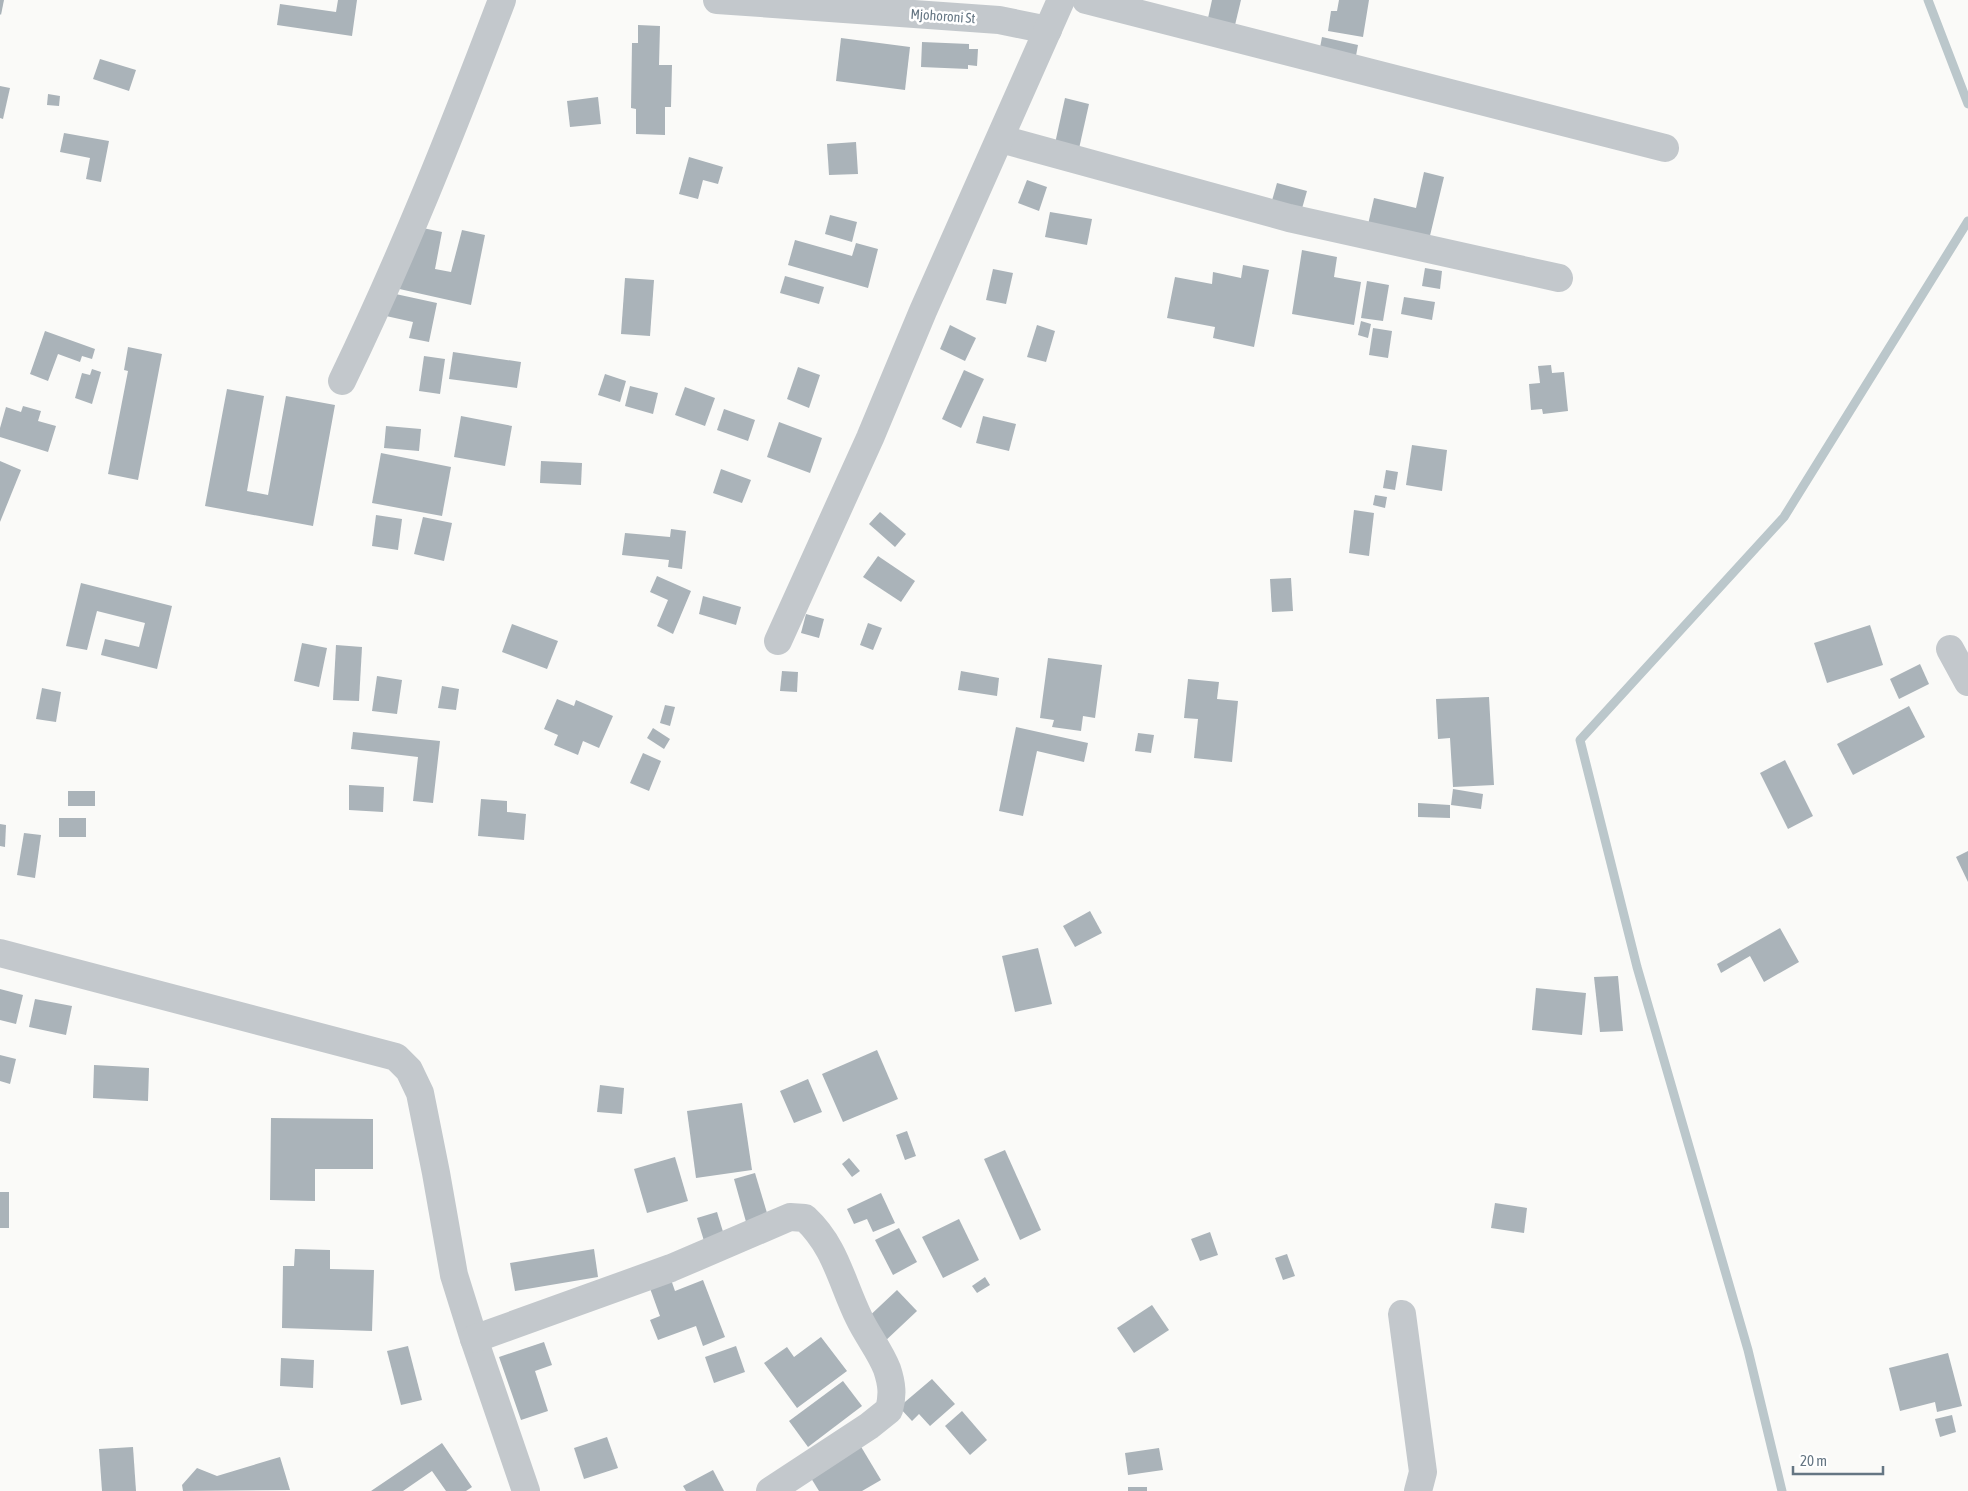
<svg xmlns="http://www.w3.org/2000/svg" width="1968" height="1491" viewBox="0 0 1968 1491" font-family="'Asap Condensed',sans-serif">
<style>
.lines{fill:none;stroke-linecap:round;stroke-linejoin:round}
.stream{stroke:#bbc7cb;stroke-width:9}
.building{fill:#aab3b9}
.street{stroke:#c3c8cc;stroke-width:28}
.labels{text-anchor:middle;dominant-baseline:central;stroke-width:5;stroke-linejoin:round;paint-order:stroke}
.street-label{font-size:14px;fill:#657683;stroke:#fff}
</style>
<rect width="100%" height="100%" fill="#fafaf8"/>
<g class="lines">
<g class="stream">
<path d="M1928,0l40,104"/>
<path d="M1782,1491l-34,-141 -111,-383 -57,-227 204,-223 184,-296"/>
</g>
</g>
<g class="building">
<path d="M0,0h4l-3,15 -1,-1z"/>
<path d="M338,0h19l-5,36 -75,-11 3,-21 56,8z"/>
<path d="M1212,0h29l-6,25 -27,-7z"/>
<path d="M1339,0h30l-6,37 -35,-6 3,-20h6z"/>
<path d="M638,25l22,1 -1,39h13l-1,42h-6v28l-29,-1v-25l-5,-1 1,-65h6z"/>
<path d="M1322,37l36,8 -4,21 -36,-8z"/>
<path d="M841,38l69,9 -5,43 -69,-9z"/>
<path d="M922,42l47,2v5h9l-1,17 -9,-1v4l-47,-2z"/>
<path d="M100,59l36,11 -7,21 -36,-12z"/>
<path d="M0,86l10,2 -7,31 -3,-1z"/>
<path d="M48,94l12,2 -1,10 -12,-1z"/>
<path d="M598,97l3,27 -31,3 -3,-26z"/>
<path d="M1065,98l24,6 -11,49 -24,-5z"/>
<path d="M64,133l45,8 -8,41 -15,-3 4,-21 -30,-6z"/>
<path d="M856,142l2,32 -29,1 -2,-31z"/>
<path d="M689,157l34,10 -5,17 -15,-4 -5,19 -19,-5z"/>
<path d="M1424,172l20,5 -16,67 -61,-15 7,-31 42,10z"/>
<path d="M1027,180l20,7 -8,24 -21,-8z"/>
<path d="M1277,183l30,8 -6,21 -30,-8z"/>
<path d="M1050,212l42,7 -5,26 -42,-8z"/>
<path d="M830,215l27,7 -5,20 -27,-8z"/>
<path d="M418,227l24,5 -7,37 16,3 11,-42 23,5 -14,70 -76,-17z"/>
<path d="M795,240l57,16 4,-13 22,6 -10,39 -80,-23z"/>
<path d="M1302,250l35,7 -3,20 27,5 -7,43 -62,-11z"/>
<path d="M1243,265l26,5 -15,77 -41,-9 2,-11 -48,-9 8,-41 37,7 1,-12 28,6z"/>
<path d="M1425,268l17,3 -2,18 -18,-3z"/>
<path d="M993,269l20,4 -7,31 -20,-4z"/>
<path d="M785,276l39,11 -5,17 -39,-11z"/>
<path d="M625,278l29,2 -4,56 -29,-2z"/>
<path d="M1367,281l22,4 -6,36 -22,-3z"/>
<path d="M391,293l46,10 -8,39 -20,-4 4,-16 -27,-6z"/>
<path d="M1404,297l31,5 -3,18 -31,-6z"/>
<path d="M1361,321l10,3 -3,14 -10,-3z"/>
<path d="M950,325l26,13 -11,23 -25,-12z"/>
<path d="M1037,325l18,6 -9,31 -19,-5z"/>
<path d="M1373,328l19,3 -4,27 -19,-3z"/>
<path d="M45,331l50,18 -3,10 -10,-3 -2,6 -22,-8 -10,27 -18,-7z"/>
<path d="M128,347l34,7 -24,126 -30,-6 20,-103 -4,-1z"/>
<path d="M453,352l68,10 -4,26 -68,-9z"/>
<path d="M424,356l21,3 -5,35 -21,-3z"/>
<path d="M1551,365l1,8 12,-1 4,39 -25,3 -1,-5 -11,1 -2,-26 11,-1 -2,-17z"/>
<path d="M798,367l22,8 -11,33 -22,-9z"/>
<path d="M92,369l9,3 -9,32 -17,-6 7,-25 8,2z"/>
<path d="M964,370l20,9 -23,49 -19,-9z"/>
<path d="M605,374l21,7 -6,21 -22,-7z"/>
<path d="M630,386l28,7 -5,21 -28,-8z"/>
<path d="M685,387l30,11 -10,28 -30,-11z"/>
<path d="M227,389l37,7 -17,95 21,4 18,-99 49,9 -22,121 -108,-20z"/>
<path d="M23,406l18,5 -3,10 18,5 -8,26 -48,-15v-9l6,-21 15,5z"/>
<path d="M724,409l31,11 -7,21 -31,-11z"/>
<path d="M461,416l51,10 -7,40 -51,-9z"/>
<path d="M983,416l33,8 -7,27 -33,-8z"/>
<path d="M779,422l43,16 -12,35 -43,-16z"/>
<path d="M386,426l35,3 -2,22 -35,-3z"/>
<path d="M1412,445l35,5 -5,41 -36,-6z"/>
<path d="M381,453l70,14 -9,49 -70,-13z"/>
<path d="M0,461l21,9 -21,52z"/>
<path d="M541,461l41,2 -1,22 -41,-2z"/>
<path d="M721,469l30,11 -9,23 -29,-10z"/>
<path d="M1386,470l12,2 -3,18 -12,-2z"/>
<path d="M1375,495l12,2 -2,11 -12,-3z"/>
<path d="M1354,510l20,3 -5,43 -20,-3z"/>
<path d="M880,512l26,22 -11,13 -26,-23z"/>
<path d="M376,515l26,4 -4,31 -26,-4z"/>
<path d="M423,517l29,6 -8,38 -30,-7z"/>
<path d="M671,529l15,2 -4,38 -14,-2 1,-7 -47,-5 3,-22 45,4z"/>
<path d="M878,556l37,25 -14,21 -38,-25z"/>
<path d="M657,576l34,15 -18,43 -16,-8 11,-26 -18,-8z"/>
<path d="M1291,578l2,33 -21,1 -2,-33z"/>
<path d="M81,583l91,23 -15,63 -56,-14 4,-16 34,8 6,-24 -48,-12 -10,39 -21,-4z"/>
<path d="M703,596l38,11 -5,18 -37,-11z"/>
<path d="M806,614l18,5 -5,19 -18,-5z"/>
<path d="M868,623l14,5 -9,22 -13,-5z"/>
<path d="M512,624l46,17 -11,28 -45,-17z"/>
<path d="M1870,625l13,40 -56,18 -13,-40z"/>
<path d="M302,643l25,5 -8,39 -25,-6z"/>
<path d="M336,645l26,2 -3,54 -26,-1z"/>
<path d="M1048,658l54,7 -7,53 -12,-2 -2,15 -29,-4 2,-7 -14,-2z"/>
<path d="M1920,664l9,20 -30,15 -9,-20z"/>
<path d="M782,671l16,1 -1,20 -17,-1z"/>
<path d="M961,671l38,7 -2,18 -39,-6z"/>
<path d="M377,676l25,4 -5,34 -25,-3z"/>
<path d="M1188,679l31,3 -2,17 21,2 -6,61 -38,-4 4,-39 -14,-1z"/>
<path d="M442,686l17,3 -3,21 -18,-2z"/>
<path d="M42,688l19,4 -5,30 -20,-3z"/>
<path d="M1489,697l5,88 -41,2 -3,-49 -12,1 -2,-40z"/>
<path d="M557,699l17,7 2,-6 37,16 -14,32 -16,-7 -5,14 -24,-10 4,-10 -14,-6z"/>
<path d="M665,705l10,2 -5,19 -10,-3z"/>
<path d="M1909,706l16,31 -72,38 -16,-31z"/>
<path d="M1016,727l72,16 -4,19 -47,-11 -14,65 -24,-5z"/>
<path d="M653,728l17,11 -6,10 -17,-11z"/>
<path d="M353,732l87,9 -7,62 -20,-2 5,-44 -67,-8z"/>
<path d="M1138,733l16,2 -3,18 -16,-2z"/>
<path d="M643,753l18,8 -12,30 -19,-8z"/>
<path d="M1785,760l28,56 -25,13 -28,-56z"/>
<path d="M349,785l35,2 -1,25 -34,-2z"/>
<path d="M1453,789l30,5 -2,15 -30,-4z"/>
<rect x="68" y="791" width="27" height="15"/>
<path d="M481,799l26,2v11l19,2 -2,26 -46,-4z"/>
<path d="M1418,803l32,2v13l-32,-1z"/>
<rect x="59" y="818" width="27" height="19"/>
<path d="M0,824l6,1 -1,22 -5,-1z"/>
<path d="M24,833l17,2 -6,43 -18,-3z"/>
<path d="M1968,851v31l-12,-25z"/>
<path d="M1090,911l12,22 -27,14 -12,-21z"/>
<path d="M1780,928l19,34 -35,20 -14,-26 -29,17 -4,-9z"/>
<path d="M1038,948l14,56 -37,8 -13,-56z"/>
<path d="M1618,976l5,55 -23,1 -6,-55z"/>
<path d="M1536,988l50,5 -4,42 -50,-5z"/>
<path d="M0,989l23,6 -7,29 -16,-4z"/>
<path d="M35,999l37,7 -6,29 -37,-8z"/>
<path d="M877,1050l21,49 -55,23 -21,-48z"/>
<path d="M0,1055l16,4 -6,25 -10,-3z"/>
<path d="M94,1065l55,3 -1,33 -55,-3z"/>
<path d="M808,1079l14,33 -28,11 -14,-32z"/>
<path d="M600,1085l24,3 -2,26 -25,-2z"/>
<path d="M742,1103l10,67 -56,8 -9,-67z"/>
<path d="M271,1118l102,1v50h-58v32l-45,-1z"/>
<path d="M907,1131l9,25 -11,4 -9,-25z"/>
<path d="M1005,1150l36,80 -21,10 -36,-81z"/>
<path d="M675,1157l13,44 -41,12 -13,-44z"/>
<path d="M849,1158l11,13 -8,6 -10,-13z"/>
<path d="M755,1173l15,50 -22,6 -14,-50z"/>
<rect x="0" y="1192" width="9" height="36"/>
<path d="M881,1193l14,30 -22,9 -6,-13 -13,5 -7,-15z"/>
<path d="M1495,1203l32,5 -3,25 -33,-5z"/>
<path d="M717,1212l7,23 -20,6 -7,-23z"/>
<path d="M959,1219l20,41 -36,18 -21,-41z"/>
<path d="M899,1228l18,34 -24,13 -18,-35z"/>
<path d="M1210,1232l8,23 -18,6 -9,-22z"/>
<path d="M295,1249l35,1v19l44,1 -2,61 -90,-3 1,-62h11z"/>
<path d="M594,1249l4,28 -83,14 -5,-28z"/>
<path d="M1287,1254l8,22 -12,4 -8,-22z"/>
<path d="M668,1271l7,20 28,-11 22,57 -22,9 -7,-20 -38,14 -8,-20 10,-4 -13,-36z"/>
<path d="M985,1277l5,8 -13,8 -5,-7z"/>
<path d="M897,1290l20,21 -34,32 -20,-21z"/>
<path d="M1152,1305l17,25 -35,23 -17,-25z"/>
<path d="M821,1337l26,34 -50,37 -33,-45 23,-16 7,10z"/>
<path d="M544,1342l8,23 -17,6 13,40 -27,9 -22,-63z"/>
<path d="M408,1346l14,54 -21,5 -14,-54z"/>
<path d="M736,1346l9,26 -31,11 -9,-26z"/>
<path d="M1948,1353l14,53 -25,6 -2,-10 -35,9 -11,-43z"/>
<path d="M281,1358l33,2 -1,28 -33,-2z"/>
<path d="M932,1379l23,25 -25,22 -11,-12 -7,7 -13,-14z"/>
<path d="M843,1381l19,25 -54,41 -19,-26z"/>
<path d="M962,1411l25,29 -17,15 -25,-29z"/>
<path d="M1952,1415l4,17 -16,5 -5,-18z"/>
<path d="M607,1437l11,31 -34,11 -10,-31z"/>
<path d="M857,1440l24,40 -19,11h-43l-13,-21z"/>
<path d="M442,1443l30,44 -6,4h-20l-14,-20 -29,20h-32z"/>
<path d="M133,1447l3,44h-34l-3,-42z"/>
<path d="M1159,1448l4,22 -35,5 -3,-22z"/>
<path d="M280,1457l10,33 -107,1 -1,-6 15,-17 20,8z"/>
<path d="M713,1470l11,21h-38l-3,-5z"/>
<rect x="1128" y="1487" width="19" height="4"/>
</g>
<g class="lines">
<g class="street">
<path d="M717,0l282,20 49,10"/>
<path d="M1086,0l579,148"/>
<path d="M1001,139l288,79 270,60"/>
<path d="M342,381c60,-124 111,-252 160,-381"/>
<path d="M778,641l92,-203 53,-127 138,-311"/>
<path d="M1950,649l18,33"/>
<path d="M0,953l396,104 13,13 11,23 16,80 18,102 20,64 52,152"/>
<path d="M1402,1314l21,158 -5,19"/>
<path d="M474,1339l197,-71 119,-51 15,1c31,29 36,63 54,100 8,17 21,33 28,51 5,15 6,26 2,41l-20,16 -99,65"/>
</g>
</g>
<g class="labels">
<g class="street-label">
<text transform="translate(943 16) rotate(4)">Mjohoroni St</text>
</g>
</g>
<path d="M1793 1466v8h90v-8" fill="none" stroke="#657683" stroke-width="2.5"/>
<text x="1800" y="1466" font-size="15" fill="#657683" stroke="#ffffff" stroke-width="4" paint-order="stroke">20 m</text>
</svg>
